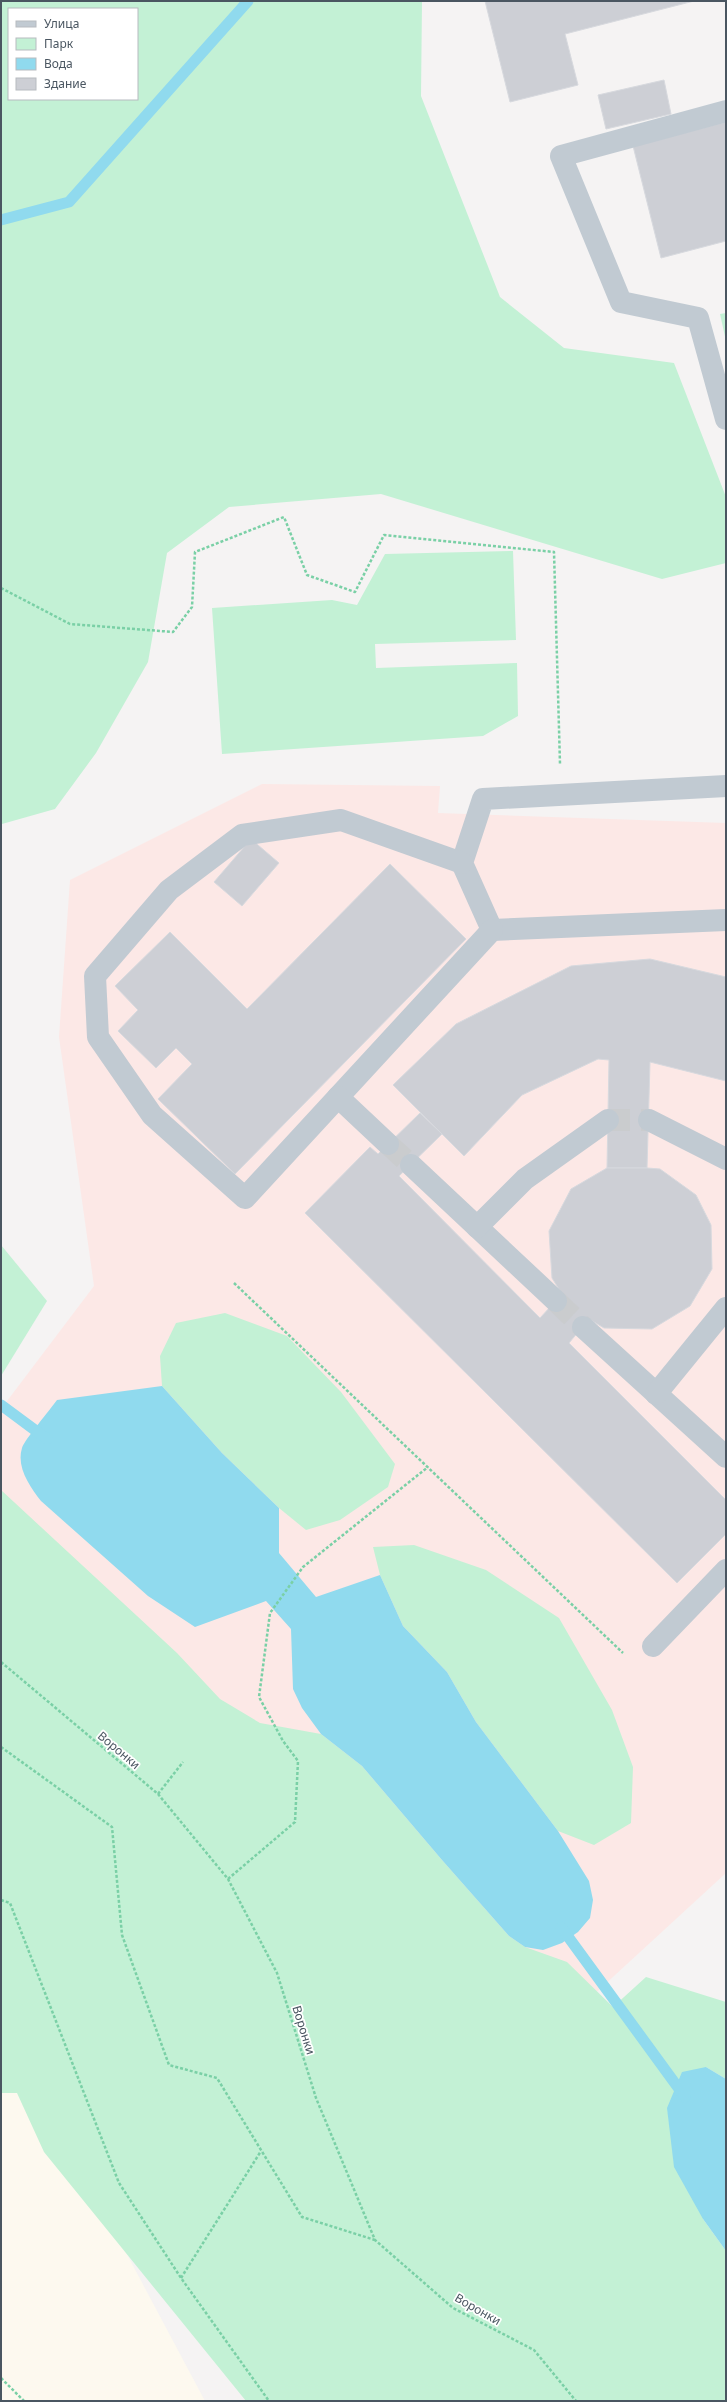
<svg xmlns="http://www.w3.org/2000/svg" width="727" height="2402" viewBox="0 0 727 2402" font-family="'Noto Sans',sans-serif">
<style>
.commercial{fill:#fdf9ef}
.medical{fill:#fce8e6}
.green{fill:#c3f1d5;fill-rule:evenodd}
.water{fill:#90daee}
.lines{fill:none;stroke-linecap:round;stroke-linejoin:round}
.stream{stroke:#90daee;stroke-width:11}
.building{fill:#cdcfd5;stroke:#d7d9de}
.minor-tunnel{stroke:#caccce;stroke-width:22;stroke-dasharray:22 11;stroke-linecap:butt}
.path{stroke:#7ad0a6;stroke-width:2.5;stroke-dasharray:3 2;stroke-linecap:butt}
.minor{stroke:#c1cad2;stroke-width:22}
.labels{text-anchor:middle;dominant-baseline:central;stroke-width:3.5;stroke-linejoin:round;paint-order:stroke}
.street-label{font-size:12px;fill:#4a5661;stroke:#fff}
</style>
<rect width="100%" height="100%" fill="#f5f3f3"/>
<path class="commercial" d="M1,2044l22,15 182,342h-204z"/>
<path class="medical" d="M262,784l178,2 -2,27 288,10v1050l-174,160 -298,-276 -253,-228v-120l93,-123 -35,-249 11,-157z"/>
<g class="green">
<path d="M1,1h421l-1,95 79,201 64,51 110,15 52,134v66l-64,16 -281,-85 -152,13 -62,46 -19,109 -52,91 -41,56 -53,15 -1,4zM9,9h128v90h-128z"/>
<path d="M726,313v28l-6,-27z"/>
<path d="M513,551l3,89 -141,4 1,24 141,-5 1,53 -35,20 -261,18 -10,-146 120,-8 25,5 28,-51z"/>
<path d="M1,1245l46,56 -46,75z"/>
<path d="M225,1313l62,23 54,56 54,72 -7,23 -48,33 -34,10 -27,-22 -57,-55 -60,-67 -2,-30 16,-33z"/>
<path d="M1,1490l176,163 43,46 40,24 61,11 41,32 80,94 67,76 16,11 42,15 46,45 33,-30 80,25v77l-20,-12 -3,152 23,32v150h-480l-202,-249 -27,-59h-16z"/>
<path d="M414,1545l72,25 73,48 53,92 21,57 -2,56 -37,22 -36,-14 -82,-109 -29,-50 -44,-46 -23,-51 -7,-28z"/>
</g>
<g class="water">
<path d="M162,1386l60,67 57,55v45l37,44 64,-22 23,51 44,46 29,50 82,109 31,50 4,19 -3,18 -12,14 -16,11 -19,7 -18,-3 -16,-11 -67,-76 -80,-94 -41,-32 -19,-26 -9,-19 -2,-60 -25,-28 -71,26 -47,-31 -107,-95c-11,-14 -25,-34 -19,-53 3,-9 28,-38 35,-48z"/>
<path d="M706,2067l20,12v172l-23,-32 -29,-52 -7,-59 15,-36z"/>
</g>
<g class="lines">
<g class="stream">
<path d="M1,220l68,-18 179,-201"/>
<path d="M1,1405l46,34"/>
<path d="M561,1927l124,170"/>
</g>
</g>
<g class="building">
<path d="M485,1h209l-129,33 13,51 -68,17z"/>
<path d="M664,80l7,34 -65,15 -8,-34z"/>
<path d="M726,122v119l-65,17 -28,-112z"/>
<path d="M251,839l28,24 -37,43 -28,-24z"/>
<path d="M390,864l76,75 -231,235 -77,-75 34,-35 -16,-16 -20,20 -38,-37 20,-21 -23,-24 55,-54 77,77z"/>
<path d="M650,959l76,18v104l-76,-19 -3,106h-40l2,-108 -11,-1 -76,36 -58,61 -71,-71 63,-61 115,-58z"/>
<path d="M420,1113l22,21 -43,42 141,142 22,-24 -10,-16 -3,-47 22,-42 36,-21h40l13,1 36,26 15,30 1,44 -22,37 -38,23 -48,-1 -15,-9 -20,24 157,157v34l-49,49 -372,-370 65,-66 8,7z"/>
</g>
<g class="lines">
<g class="minor-tunnel">
<path d="M608,1120h41"/>
<path d="M388,1144l23,21"/>
<path d="M556,1301l27,26"/>
</g>
<g class="path">
<path d="M1,588l69,36 103,8 19,-25 3,-55 89,-35 23,58 48,17 29,-57 170,17 6,212"/>
<path d="M234,1283l389,370"/>
<path d="M1,1662l157,132 70,85 49,94 39,125 59,142 78,68 81,42 42,51"/>
<path d="M1,1747l111,80 10,108 47,130 48,13 85,139 73,23"/>
<path d="M158,1794l25,-32"/>
<path d="M228,1879l67,-57 3,-61 -15,-20 -24,-44 11,-84 33,-46 125,-100"/>
<path d="M1,1900l9,3 109,280 62,95 88,123"/>
<path d="M181,2278l80,-127"/>
<path d="M1,2378l23,23"/>
</g>
<g class="minor">
<path d="M726,111l-165,45 60,146 77,16 28,101"/>
<path d="M726,786l-243,13 -21,64 30,67 234,-10"/>
<path d="M462,863l-121,-43 -99,15 -73,55 -74,86 3,61 54,78 93,83 247,-268"/>
<path d="M338,1097l50,47"/>
<path d="M649,1120l77,39"/>
<path d="M411,1165l145,136"/>
<path d="M477,1227l48,-48 83,-59"/>
<path d="M583,1327l143,130"/>
<path d="M656,1394l70,-86"/>
<path d="M653,1646l73,-76"/>
</g>
</g>
<g class="labels">
<g class="street-label">
<text transform="translate(119 1750) rotate(40)">Воронки</text>
<text transform="translate(304 2030) rotate(73)">Воронки</text>
<text transform="translate(478 2309) rotate(30)">Воронки</text>
</g>
</g>
<rect width="727" height="2402" fill="none" stroke="#4a5661" stroke-width="4"/>
<rect x="8" y="8" width="130" height="92" fill="#ffffff" stroke="#b7bbc0"/>
<rect x="16" y="21" width="20" height="6" fill="#c1cad2" stroke="#b7bbc0"/>
<text x="44" y="28" font-size="12" fill="#4a5661">Улица</text>
<rect x="16" y="38" width="20" height="12" fill="#c3f1d5" stroke="#b7bbc0"/>
<text x="44" y="48" font-size="12" fill="#4a5661">Парк</text>
<rect x="16" y="58" width="20" height="12" fill="#90daee" stroke="#b7bbc0"/>
<text x="44" y="68" font-size="12" fill="#4a5661">Вода</text>
<rect x="16" y="78" width="20" height="12" fill="#cdcfd5" stroke="#b7bbc0"/>
<text x="44" y="88" font-size="12" fill="#4a5661">Здание</text>
</svg>
